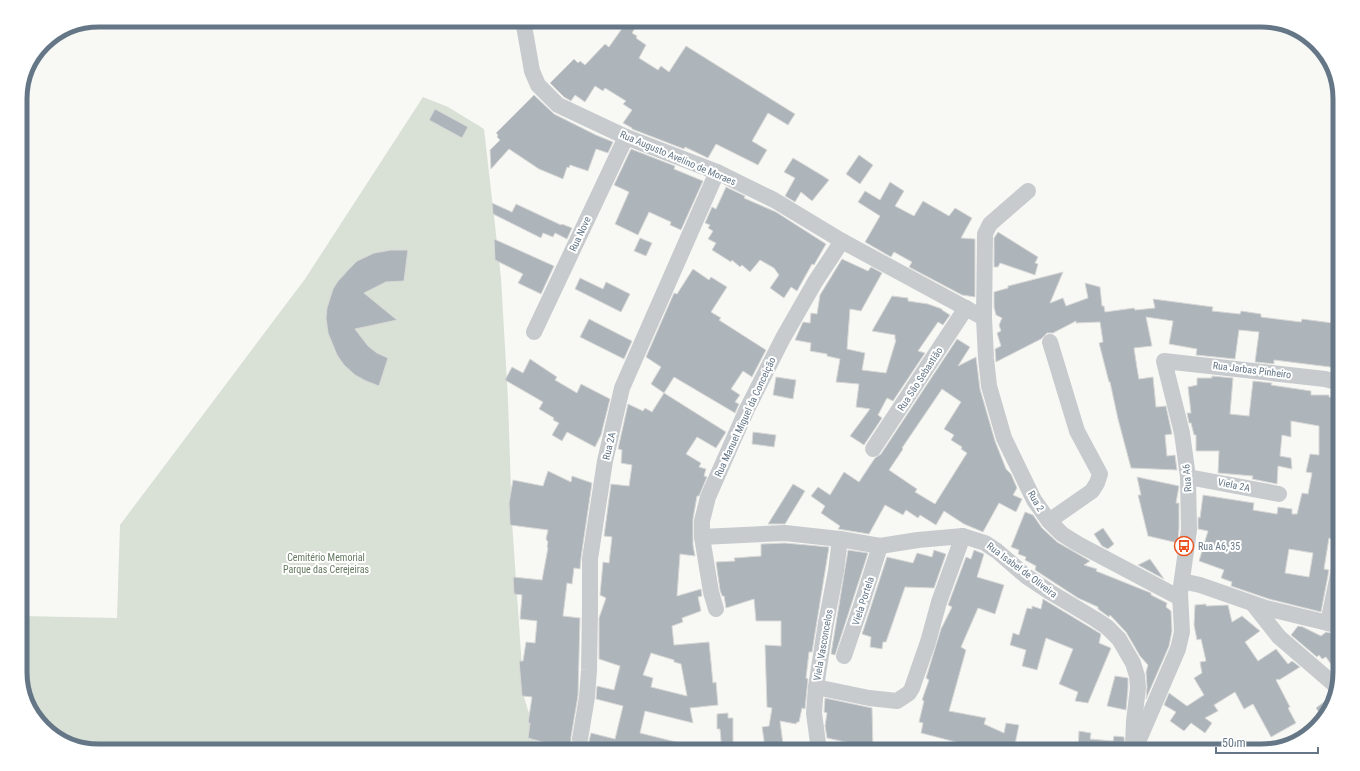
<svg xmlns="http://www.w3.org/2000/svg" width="1360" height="771" viewBox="0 0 1360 771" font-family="'Roboto Condensed',sans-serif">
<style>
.green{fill:#d9e0d5}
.building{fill:#adb5bb;stroke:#d9d9d7;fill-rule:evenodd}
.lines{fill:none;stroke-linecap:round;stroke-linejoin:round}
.minor{stroke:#c7cbce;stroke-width:16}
.labels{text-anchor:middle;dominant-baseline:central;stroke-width:4;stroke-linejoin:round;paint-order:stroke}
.street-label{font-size:10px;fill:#657787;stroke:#fff}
.poi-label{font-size:10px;fill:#657787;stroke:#fff;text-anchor:start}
.park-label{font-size:10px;fill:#657960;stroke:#fff}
.rim{fill:none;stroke:#657787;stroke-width:5}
</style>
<rect width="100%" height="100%" fill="#f8f8f5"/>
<path class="green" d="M423,97l25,10 36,22 17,149 7,122 4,122 12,175 16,53 3,1h-444l-39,-10 -29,-29 -11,-35v-61l97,2 3,-93 185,-246z"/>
<g class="building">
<path d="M628,20h12l-8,13 5,3 -1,2 10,7 -7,13 19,12 3,-4 8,6 17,-26 109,68 -7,11 -20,-12 -16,28 15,9 -9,15 -42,-21 -8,14 -23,-11 -1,2 -52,-20v-1l-9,-5 9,-13 -9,-6 3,-3 -21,-13 -2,3 -8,-5 -10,16 -10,-7 -4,6 -7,-4 -14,-14 24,-24 4,4 2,-2 5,4 20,-21 4,3z"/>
<path d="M534,95l20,19 42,21 17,7 -5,11 -12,-4 -8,22 -18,-6 -1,3 -2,-1 -4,12 -24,-10 -30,-20 -18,20 -1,-19 10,-10 -3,-3 1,-2 -2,-2z"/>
<path d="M435,109l33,18 -6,11 -33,-18z"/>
<path d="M631,149l44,17 -1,3 29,12 -22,49 -11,-5 1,-3 -22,-10 -11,23 -23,-11 14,-32 -15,-7z"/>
<path d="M859,155l14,10 -13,19 -14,-10z"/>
<path d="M793,158l30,18 6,4 -17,21 -11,-9 -6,10 -10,-6 10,-18 -11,-6z"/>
<path d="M890,182l14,9 -9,15 19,10 9,-15 26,15 6,-8 17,10 -11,20 14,1v58l-13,-2 -53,-28 3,-5 -18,-10 -3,5 -26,-15 15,-26 -22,-14 7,-11 15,9z"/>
<path d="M726,187l19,9 -1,2 32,14 50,32 -12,21 -2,-1 -15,27 -6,-4 -7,11 -14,-10 9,-13 -5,-7 -14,-8 -10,12 -8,-7 -2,2 -8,-7 -1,2 -19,-12 4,-7 -8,-4 5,-8 -5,-3 2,-3 -5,-2 7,-16 4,2z"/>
<path d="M492,203l20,9 4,-8 45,21 1,-1 10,4 -5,11 -12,-6 -2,4 -10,-4 -2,5 -48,-24z"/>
<path d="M998,232l40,25 -3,6 3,1 -3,11 -35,-12 -2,4h-4v-29z"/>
<path d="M640,238l12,5 -6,13 -12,-5z"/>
<path d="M494,239l60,27 -13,28 -23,-11 5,-9 -28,-14z"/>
<path d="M391,250h17l-4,31 -18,1 -22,11 33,27 -42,9 13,17 9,7 11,5 -9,28 -13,-5 -11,-6 -11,-10 -7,-10 -9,-22 -2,-15 1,-10 6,-19 5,-8 12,-13 7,-7 17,-8z"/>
<path d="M842,259l26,12 3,-4 11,6 -21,38 -11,-2 -3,40 18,4 -3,17 24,3 10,-33h-1v-5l-23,-4 20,-35 16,2v3l20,3 14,5v1l8,5 -7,10 -5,-3 -20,29 7,2 -32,48 -6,-3 -9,17 4,3 -18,27 -14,-9 20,-27 -14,-2 3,-23 -23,-2 4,-23 -13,-3v-2l-17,-3 1,-8 -16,-3 8,-18 7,1 1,-10 6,1 3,-19z"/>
<path d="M693,269l16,11 2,-3 16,10 -16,25 10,6 -2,2 47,30 -14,27 -9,-6 -12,18 9,6 -5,7 4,2 -4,9 -61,-36 -10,16 62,39 -10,16 -19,-11 -11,17 15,9 -2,4 7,2 -2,7 3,1 -8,19h-2l-4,23v26l2,11 -15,-2 -3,42 24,-7 1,7 -4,1 3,14 -19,7 1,4 -11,4 2,19 35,-3 4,41 3,-1 2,23 -28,3 3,15 -48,-12 -5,22 56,14 -1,4h-107v-1l-8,-2h4l4,-3 3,-12 24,6 8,-33 -27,-7 1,-13 17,4 6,-24 -21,-7v-41l7,-20 -6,-3 3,-33 6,1 3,-26 -8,-1 7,-52 18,2 3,-21 -11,-2 1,-13 -4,-1 10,-45 15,7 2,-3 7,4 12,-19 -13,-9 10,-17 -15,-10 28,-64 3,1zM651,653l23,7v2l7,2 6,32 -36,-9 2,-9 -10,-3z"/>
<path d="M1063,272l-13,31 13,-5 3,8 22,-8 -3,-15 15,4 2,19h2l1,6 29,-4 1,2 20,-2 -2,-9 60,8 -1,4 28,3 1,-3 20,3v3l40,5 1,-3 38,5v34h-1l-1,10 -64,-8v4l-19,-2 4,-30 -20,-2 -4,29 -39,-4 1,-6 -28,-5 4,-23 -27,-4 6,29 -18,2 3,20 2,11 14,-2 3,30 10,-1 6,28 -7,1 2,21 8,-1 2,15 -46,-2 -13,-49 -8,-37h-1l-10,-39 4,-1 -3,-20 -24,1v-2l-23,12h-6l-6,6 -45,23 -1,-13 6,-3 -4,-13 4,-2 -2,-6 3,-7 -6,-3 -2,-8v-15l14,-4v-2z"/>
<path d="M580,278l23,11 3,-7 24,12 -9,18 -46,-23z"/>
<path d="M589,319l43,22 -8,18 -44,-22z"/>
<path d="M957,339l13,8 -12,19 18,-9 4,32 15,52 11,28 5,5 6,14 -4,7 9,4 -6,13 -17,-9 -16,29 -19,-8 -20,-13 -8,14 -16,-10 -2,3 -12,-8 -3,5 -18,-10 -16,29 -31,-5 2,-3 -19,-13 4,-7 -14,-10 7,-9 12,8 14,-23 15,10 16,-24 6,-4zM942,389l19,13 -17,27 10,6 -3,5 11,7 -1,2 6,4 -32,51 -20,-12 2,-3 -28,-19 14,-21 -1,-1z"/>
<path d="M530,359l27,18 -2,3 22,13 4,-9 29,15 -9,36 -6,12 -28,-15 -5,9 -10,-6 7,-12 -6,-3 1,-2 -15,-9 4,-7 -38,-22 7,-13 11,6z"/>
<path d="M1212,376l21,2 -3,36 19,2 4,-35 19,2 -1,2 40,6v4h18v2l11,1v118l-4,24 -7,-2 -5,31 5,1 -8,42 -52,-13 -38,-13 1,-4 -11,-4 3,-8 -25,-9 9,-30 -10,-2v-12l2,1 3,-23 51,8 -1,7 24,4 1,-7 14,2v5h5l5,-21 6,1 4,-21 -6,-1 4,-18 9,1v-29l-28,-5v16l-9,-2 -2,21 11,2 1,11 -14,-3 -1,18 -25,-5 1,-3 -35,-3 1,-22h-23v-16h-2l-3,-12h-2l-2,-10h4l-3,-26 9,-2v-7h15zM1289,549l24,4 -4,24 -24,-4z"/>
<path d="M776,377l20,3 -3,19 -20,-4z"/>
<path d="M753,432l23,3 -2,12 -22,-3z"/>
<path d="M548,471l23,11 1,-6 20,7 -11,75 -1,11 -6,-1 -2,16 -5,-1 -4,33 17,2 -2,78 -7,41v6l5,4 -27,-5v2l-21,-6 2,-15h-2l4,-26 -10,-1 -3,-35h4l3,-19 9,1 2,-22 -17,-2 2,-24 -8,-1 -1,-17 29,3 6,-32 -1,-1 1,-5 -2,-3 2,-9 -38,-5 -1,-22 4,-23 30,6z"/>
<path d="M1137,477l42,9 -3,17h3v25l-1,15 -30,-7 -10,-41h3z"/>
<path d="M793,484l12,7 -20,33h-17z"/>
<path d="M1025,512l8,3 9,13 15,14 33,19 -6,4 13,4 -1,2 55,22v2l16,8 -1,4 5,4 1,20 -3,15 -23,53 1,-12 -1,-15 2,-7 -8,-9 -14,-24 -16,-17 -1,2 -11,-8v-2l-20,-9 -43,-28 1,-4 -11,-6 1,-3 -8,-3 1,-4 -8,-3z"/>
<path d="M1103,528l11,16 -6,5 -6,-3 -8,-12z"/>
<path d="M785,543l44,4 -17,105h-3l-3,26 2,1 -3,30 -3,-1 -3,14h-2l-1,2 -16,-3 3,23 -18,3 -3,-20 7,-1 3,-18 -5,-1 -2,-62 16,1v-25h-25l-2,-22 -28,9 -2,-12h-2l-2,-6 -4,-28 19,-1 -1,-3 27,-2v-12z"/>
<path d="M848,550l20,3 -33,102 -4,-1z"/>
<path d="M934,550l12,4 -12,34 -29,-1 -19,55h-3l-1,7 -12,-2 1,-10 -9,-3 25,-77 26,6 4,-10 15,4z"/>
<path d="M974,550l10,4 -7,23 27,8 -9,29 -17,-6 -17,39 5,3 -17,61 37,7 -2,6 20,9 2,-10 13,2 -5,24 -18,-3 -2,5h-25l2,-5 -50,-13 2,-10 -4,-1 5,-21 -2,-1 7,-20 -3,-2 15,-49 11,-22 -4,-2 18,-48 5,2z"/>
<path d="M1150,559l14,20 -26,-14z"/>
<path d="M1043,599l58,35 -2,9 12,5 -23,55 -13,-2 3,-9 -19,-8 14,-35 -27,-11 -9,32 -15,-4 4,-16 -16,-5 3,-12 6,2 8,-27 5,1v-3l9,3z"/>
<path d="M1206,604v2l22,-1 4,17 10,-6 18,15 -15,11 13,19 18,-12 12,15 4,-3 8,6 -21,13 -1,-1 -2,1 14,27 -2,1 8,15 -25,14 -18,-33 -9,5 -9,-17 -21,13 4,6 -13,7 7,5 -7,10 -14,-10 -7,8 -14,-10 6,-9 -12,-7 5,-12 18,13 17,-11 -10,-17 8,-5 -2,-11 6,-1 -5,-22 -4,1 -3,-15 1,-20z"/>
<path d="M1298,626l5,1 18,9 5,-4 14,3 -1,41 -13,-19 -4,2 -3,-4 -2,2 -26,-22z"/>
<path d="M1115,676l13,2v10l-2,22 -19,-4z"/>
<path d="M1333,695l-3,16 -7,7 -7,-10z"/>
<path d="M825,698l47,10 1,43h-20l1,-7 -27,-6 -2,-12 2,-13 -3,-1z"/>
<path d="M728,713v5h5v33h-11l-2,-22h-3v-15z"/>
<path d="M1079,731l12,2 -1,6 23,2 1,-5 10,1 1,14h-47z"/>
</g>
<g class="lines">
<g class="minor">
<path d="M523,20l9,51 6,14 20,20 68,32 91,35 57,28 68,41 142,77"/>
<path d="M1028,191l-38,33 -5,10 -1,84 2,40 3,28 15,52 30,62 15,21 13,13 16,10 102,54"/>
<path d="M534,332l92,-195"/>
<path d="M873,449l93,-141"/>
<path d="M1188,477l91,17"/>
<path d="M1049,521l43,-30 5,-8 3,-9 -23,-43 -27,-89"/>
<path d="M702,537l83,-4 55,6 40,7 38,-6 45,-4 22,7 12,8 29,25 24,16 45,27 12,8 12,12 14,24 4,13 1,12 -4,33 -1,24"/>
<path d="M1182,581l18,4 66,23 74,18"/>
<path d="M1253,604l26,33 57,49"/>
<path d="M716,609l-5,-17 -9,-55v-16l6,-24 39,-88 36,-71 32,-56 27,-41"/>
<path d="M1328,623l12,-58"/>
<path d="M844,656l17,-50 19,-60"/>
<path d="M816,687l53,11 28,3 12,-8 3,-5 16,-46 11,-40 24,-66"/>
<path d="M580,739l7,-42 2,-27 1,-60v-51l15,-98 17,-73 95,-216"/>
<path d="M819,751l-5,-38 2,-26 10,-64 10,-52 4,-32"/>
<path d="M1134,751l44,-102 4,-17 -2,-39 9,-63 -1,-53 -6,-44 -18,-72 161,18 15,4"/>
</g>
</g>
<defs>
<symbol id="bus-ring" viewBox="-11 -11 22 22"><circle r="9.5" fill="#fff" stroke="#eb5421" stroke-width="1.5"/><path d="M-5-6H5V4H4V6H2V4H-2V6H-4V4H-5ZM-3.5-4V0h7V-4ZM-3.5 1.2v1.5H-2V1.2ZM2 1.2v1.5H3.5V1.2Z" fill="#eb5421"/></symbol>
</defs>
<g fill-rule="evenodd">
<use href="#bus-ring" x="1173" y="535" width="22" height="22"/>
</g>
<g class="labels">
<g class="street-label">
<text transform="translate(678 158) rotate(23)">Rua Augusto Avelino de Moraes</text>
<text transform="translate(580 234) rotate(-65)">Rua Nove</text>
<text transform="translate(1252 370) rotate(7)">Rua Jarbas Pinheiro</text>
<text transform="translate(920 379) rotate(-57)">Rua São Sebastião</text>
<text transform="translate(745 417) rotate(-65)">Rua Manuel Miguel da Conceição</text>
<text transform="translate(609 446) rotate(-77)">Rua 2A</text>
<text transform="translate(1187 478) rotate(-94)">Rua A6</text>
<text transform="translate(1234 485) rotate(11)">Viela 2A</text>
<text transform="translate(1036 501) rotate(60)">Rua 2</text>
<text transform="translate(1022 570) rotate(37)">Rua Isabel de Oliveira</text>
<text transform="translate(863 601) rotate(-72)">Viela Portela</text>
<text transform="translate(823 645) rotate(-80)">Viela Vasconcelos</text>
</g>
<g class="poi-label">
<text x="1198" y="546">Rua A6, 35</text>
</g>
<g class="park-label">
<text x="326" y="557">Cemitério Memorial<tspan x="326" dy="12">Parque das Cerejeiras</tspan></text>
</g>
</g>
<path d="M0 0H1360V771H0ZM99 27H1261A72 72 0 0 1 1333 99V672A72 72 0 0 1 1261 744H99A72 72 0 0 1 27 672V99A72 72 0 0 1 99 27Z" fill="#fff" fill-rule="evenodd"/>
<path class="rim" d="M99 27H1261A72 72 0 0 1 1333 99V672A72 72 0 0 1 1261 744H99A72 72 0 0 1 27 672V99A72 72 0 0 1 99 27Z"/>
<path d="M1216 747v6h102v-6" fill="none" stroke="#657787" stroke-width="2"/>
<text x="1222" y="747" font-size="12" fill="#657787" stroke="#ffffff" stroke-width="3" paint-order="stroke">50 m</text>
</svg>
